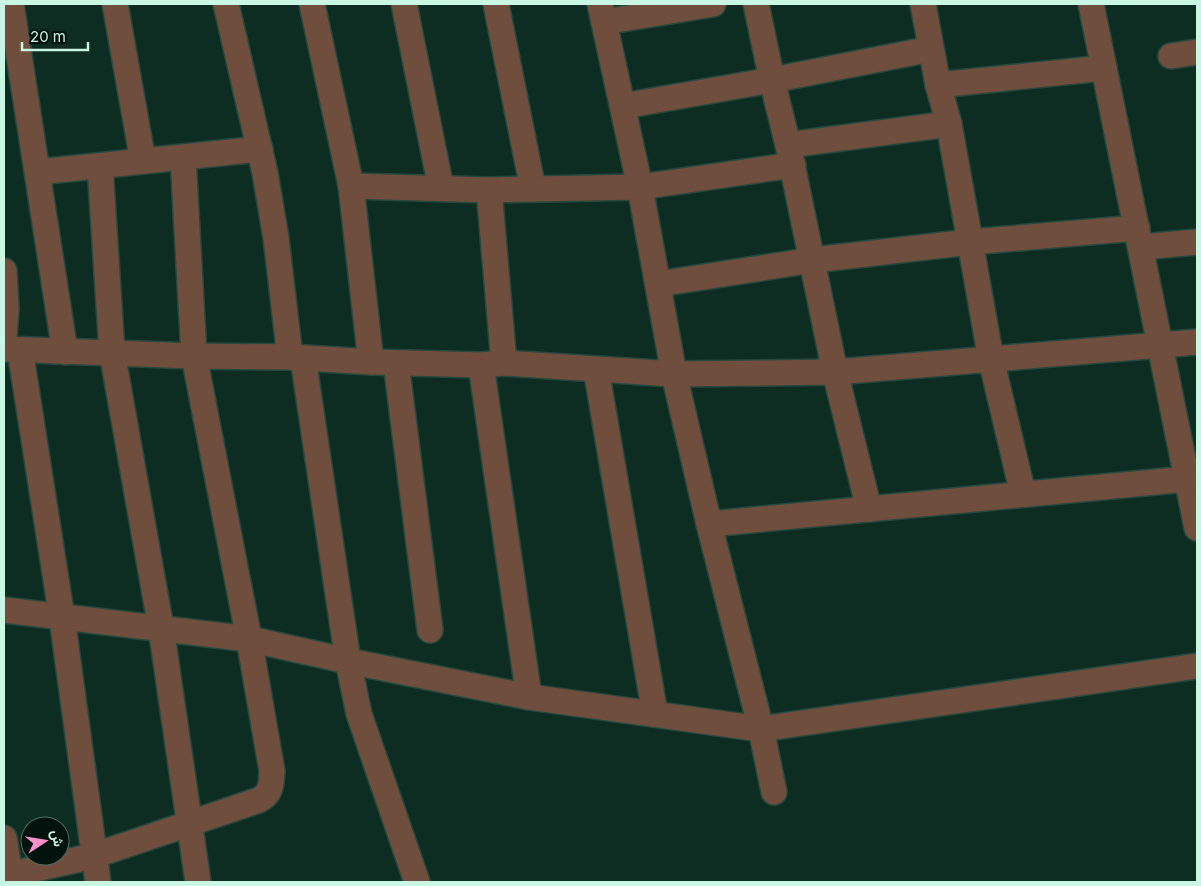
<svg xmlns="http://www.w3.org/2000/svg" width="1201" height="886" viewBox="0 0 1201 886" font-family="Inter,Vazirmatn,sans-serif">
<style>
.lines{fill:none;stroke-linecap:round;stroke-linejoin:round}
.street-casing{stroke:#27483d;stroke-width:28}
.street{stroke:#6f4e3e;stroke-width:25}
</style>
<rect width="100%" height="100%" fill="#0d2c22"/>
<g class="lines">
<defs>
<g id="street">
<path d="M11,4l54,348"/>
<path d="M115,4l28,157"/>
<path d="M226,4l39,169 11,65 14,119"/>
<path d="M312,4l39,182 20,176"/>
<path d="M404,4l37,184"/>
<path d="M496,4l37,185"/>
<path d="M600,4l40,183 34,187 35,150 52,205 13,63"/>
<path d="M756,4l16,76 16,65 47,227 34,137"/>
<path d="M923,4l15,81 11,39 42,235 32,135"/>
<path d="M1091,4l106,524"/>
<path d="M604,22l109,-18"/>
<path d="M1171,56l26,-4"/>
<path d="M938,85l166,-17"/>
<path d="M623,106l149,-26 159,-31"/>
<path d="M788,145l161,-21"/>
<path d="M100,166l12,186 49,276 37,254"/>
<path d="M38,172l222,-23"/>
<path d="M351,186l138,4 151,-3 153,-22"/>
<path d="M489,190l15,173"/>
<path d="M1141,247l56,-5"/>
<path d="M4,271l2,38 -2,29"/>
<path d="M658,284l155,-24 157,-18 167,-14"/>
<path d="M4,349l190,7 96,1 81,5 110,3 23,-2 170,11 161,-2 362,-30"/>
<path d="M20,350l42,268 36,264"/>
<path d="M303,358l45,303 11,53 58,168"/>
<path d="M396,363l34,267"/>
<path d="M481,365l48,332"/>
<path d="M596,369l59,345"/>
<path d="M709,524l478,-45"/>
<path d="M4,610l245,29 99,22 181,36 232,32 436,-63"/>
<path d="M4,838l7,44"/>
<path d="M4,876l89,-20 166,-56c13,-7 12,-16 13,-29l-23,-132 -55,-283 -11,-199"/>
</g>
</defs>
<use href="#street" class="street-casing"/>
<use href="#street" class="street"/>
</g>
<rect width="1201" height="886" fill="none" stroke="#caf7e4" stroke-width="10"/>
<g transform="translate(45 841) rotate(78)"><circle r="24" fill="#01130c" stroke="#516e62"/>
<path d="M0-4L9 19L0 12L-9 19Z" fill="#fa8fc7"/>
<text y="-8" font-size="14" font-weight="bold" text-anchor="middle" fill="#caf7e4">ش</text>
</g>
<path d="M22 42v8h66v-8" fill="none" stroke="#caf7e4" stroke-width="2.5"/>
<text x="30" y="42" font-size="15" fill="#caf7e4" stroke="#01130c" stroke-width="4" paint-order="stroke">20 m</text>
</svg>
